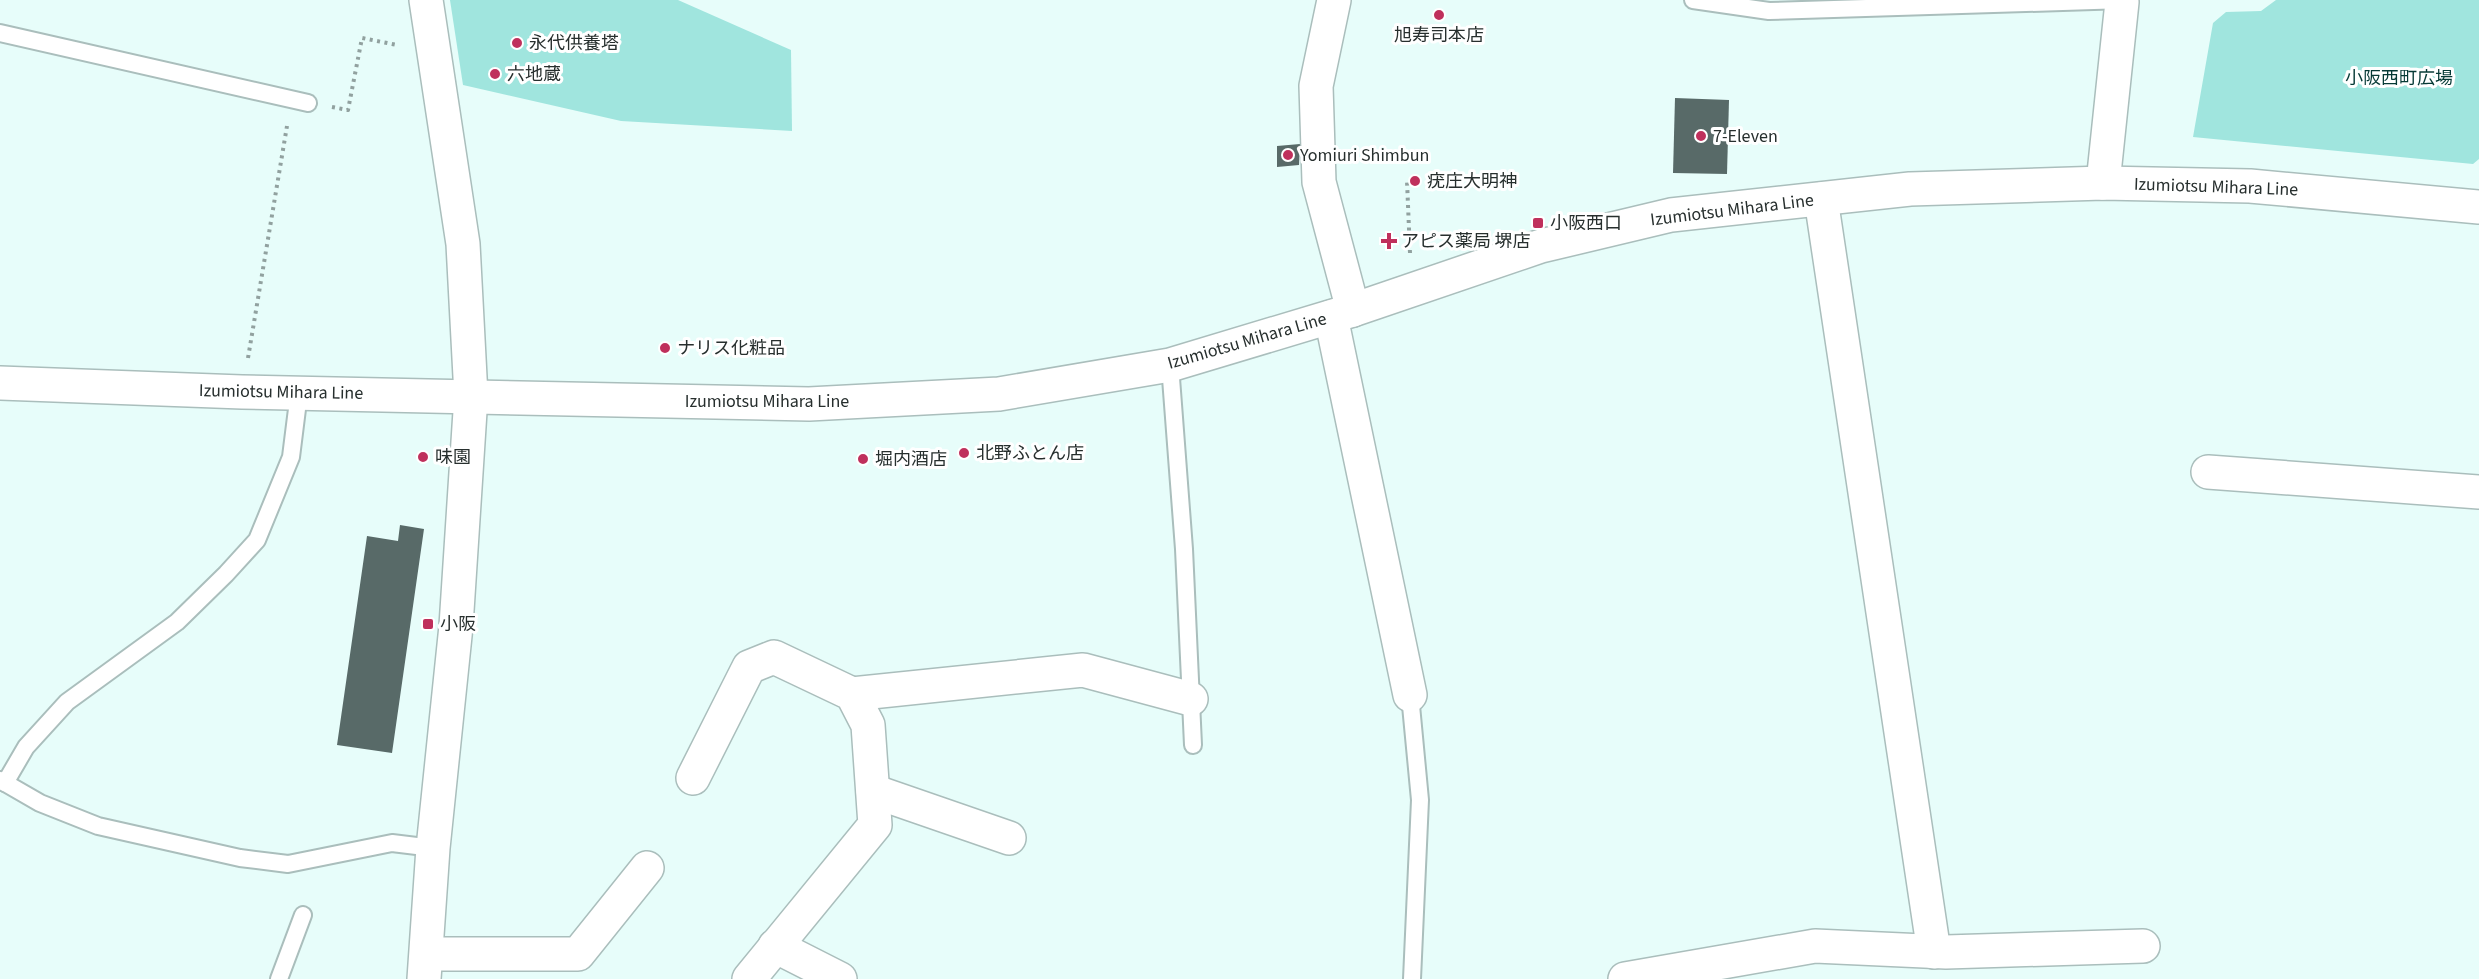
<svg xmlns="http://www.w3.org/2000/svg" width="2479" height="979" viewBox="0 0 2479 979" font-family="'Source Sans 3','Noto Sans JP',sans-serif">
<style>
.green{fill:#a0e5de}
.building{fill:#586a68}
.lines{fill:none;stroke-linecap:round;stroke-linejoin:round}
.service-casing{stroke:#aabebc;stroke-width:20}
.minor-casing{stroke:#aabebc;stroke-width:36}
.tertiary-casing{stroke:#aabebc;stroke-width:36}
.primary-casing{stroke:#aabebc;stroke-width:36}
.path{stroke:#91a19f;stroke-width:4;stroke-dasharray:3 4.5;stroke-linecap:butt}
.service{stroke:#fff;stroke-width:16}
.minor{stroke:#fff;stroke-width:33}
.tertiary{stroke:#fff;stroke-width:33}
.primary{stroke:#fff;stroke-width:33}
.poi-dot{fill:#bf305c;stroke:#fff;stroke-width:2}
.labels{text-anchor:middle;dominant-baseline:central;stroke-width:6;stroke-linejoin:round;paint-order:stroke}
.poi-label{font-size:18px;fill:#272f2e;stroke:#fff;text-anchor:start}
.park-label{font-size:18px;fill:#053935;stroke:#fff}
.street-label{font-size:18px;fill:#272f2e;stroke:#fff}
</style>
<rect width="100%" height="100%" fill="#e7fdfa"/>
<g class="green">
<path d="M450,0h228l113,50 1,81 -171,-10 -158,-36z"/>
<path d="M2276,0h203v159l-6,5 -280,-27 20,-114 13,-11 35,-1z"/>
</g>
<g class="building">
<path d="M1675,98l54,2 -2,74 -54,-1z"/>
<path d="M1300,144l-1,21 -22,2v-21z"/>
<path d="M400,525l24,4 -32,224 -55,-8 30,-209 31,5z"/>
</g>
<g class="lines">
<defs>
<g id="service">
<path d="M1693,0l76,11 356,-11"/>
<path d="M0,33l308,70"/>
<path d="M1170,365l14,184 9,196"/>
<path d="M1410,695l10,105 -8,179"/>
<path d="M0,780l40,23 58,23 142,32 48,6 104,-21 41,5"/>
<path d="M5,783l21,-36 41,-45 110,-80 49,-48 31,-34 34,-83 8,-64"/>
<path d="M279,979l24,-64"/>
</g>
<g id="minor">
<path d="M1334,0l-18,86 3,96 34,128"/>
<path d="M2103,183l19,-181"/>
<path d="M1821,199l113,753"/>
<path d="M1331,317l79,378"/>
<path d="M2208,472l271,20"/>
<path d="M852,694l231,-24 108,29"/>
<path d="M693,778l56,-111 25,-10 78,37 16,31 7,100 -126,154"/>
<path d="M873,791l136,47"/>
<path d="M775,946l65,33"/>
<path d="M427,954h151l69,-86"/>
<path d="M1625,979l190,-33 131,6 197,-6"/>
</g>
<path id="tertiary" d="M424,979l9,-131 23,-222 15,-230 -8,-152 -37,-244"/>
<path id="primary" d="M0,383l242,9 567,12 190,-10 171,-29 183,-55 188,-64 130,-31 239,-26 193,-6 147,3 229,21"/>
</defs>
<use href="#service" class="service-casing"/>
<use href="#minor" class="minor-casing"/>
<use href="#tertiary" class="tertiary-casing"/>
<use href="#primary" class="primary-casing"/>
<g class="path">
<path d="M332,107l16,3 14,-72 35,7"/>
<path d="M1410,253l-3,-72h8"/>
<path d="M248,358l39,-232"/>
</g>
<use href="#service" class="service"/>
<use href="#minor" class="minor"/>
<use href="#tertiary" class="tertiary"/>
<use href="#primary" class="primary"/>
</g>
<g class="poi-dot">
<circle cx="1439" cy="15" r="6"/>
<circle cx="517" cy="43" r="6"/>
<circle cx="495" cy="74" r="6"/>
<circle cx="1701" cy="136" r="6"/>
<circle cx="1288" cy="155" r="6"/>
<circle cx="1415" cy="181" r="6"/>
<rect x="1532" y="217" width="12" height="12" rx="3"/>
<path d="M1386 232h6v6h6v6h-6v6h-6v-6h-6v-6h6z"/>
<circle cx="665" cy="348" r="6"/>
<circle cx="964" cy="453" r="6"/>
<circle cx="423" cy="457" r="6"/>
<circle cx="863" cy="459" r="6"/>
<rect x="422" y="618" width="12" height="12" rx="3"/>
</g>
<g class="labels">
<g class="poi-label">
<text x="1439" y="35" text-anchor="middle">旭寿司本店</text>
<text x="529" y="43">永代供養塔</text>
<text x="507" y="74">六地蔵</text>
<text x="1713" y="136">7-Eleven</text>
<text x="1300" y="155">Yomiuri Shimbun</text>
<text x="1427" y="181">疣庄大明神</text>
<text x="1550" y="223">小阪西口</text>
<text x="1401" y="241">アピス薬局 堺店</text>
<text x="677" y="348">ナリス化粧品</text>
<text x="976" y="453">北野ふとん店</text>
<text x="435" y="457">味園</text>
<text x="875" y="459">堀内酒店</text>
<text x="440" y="624">小阪</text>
</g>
<g class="park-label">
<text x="2399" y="78">小阪西町広場</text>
</g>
<g class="street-label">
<text transform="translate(2216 187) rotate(2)">Izumiotsu Mihara Line</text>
<text transform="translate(1732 210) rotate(-7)">Izumiotsu Mihara Line</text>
<text transform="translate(1247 341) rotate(-16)">Izumiotsu Mihara Line</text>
<text transform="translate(281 392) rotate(1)">Izumiotsu Mihara Line</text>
<text x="767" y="401">Izumiotsu Mihara Line</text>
</g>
</g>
</svg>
